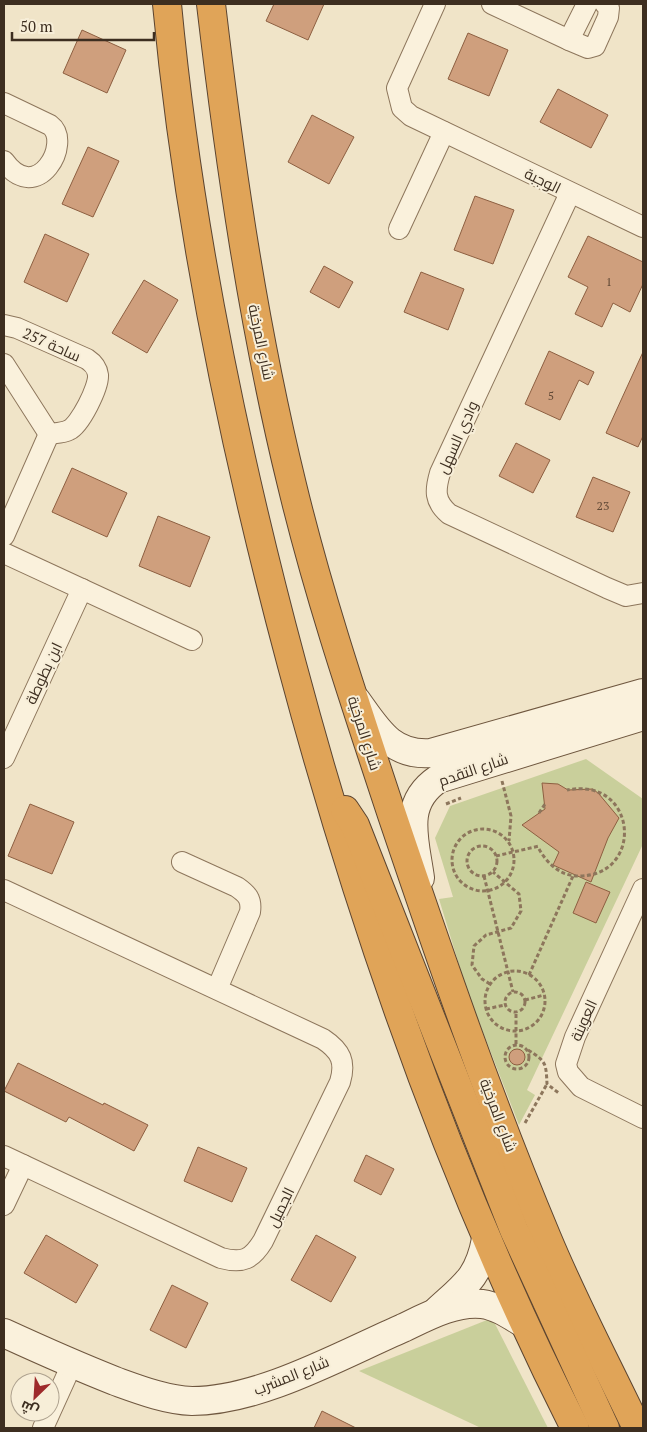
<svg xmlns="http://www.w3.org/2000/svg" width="647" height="1432" viewBox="0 0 647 1432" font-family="'PT Serif',Cairo,serif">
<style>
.green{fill:#c9cf9b}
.building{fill:#cf9f7d;stroke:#8d5f41}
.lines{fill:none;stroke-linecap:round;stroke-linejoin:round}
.street-casing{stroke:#8d765c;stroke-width:22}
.secondary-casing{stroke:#6f573f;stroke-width:30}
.highway-casing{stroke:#5b4430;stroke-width:30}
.path{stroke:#8d765c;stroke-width:3;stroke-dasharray:4 2.5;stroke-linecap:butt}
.street{stroke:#faf1dc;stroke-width:20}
.secondary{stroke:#faf1dc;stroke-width:28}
.highway{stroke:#e0a458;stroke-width:28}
.labels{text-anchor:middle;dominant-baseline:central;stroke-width:4;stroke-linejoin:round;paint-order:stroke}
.number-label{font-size:12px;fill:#624a37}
.street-label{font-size:15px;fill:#3d2e20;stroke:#f7eed8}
</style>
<rect width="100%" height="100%" fill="#f0e4c8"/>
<g class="green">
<path d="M586,759l57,40v45l-116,246 8,5 -16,30 -52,-134 -28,-92 14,-2 -18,-59 15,-32z"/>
<path d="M492,1318l56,110h-67l-122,-57z"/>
</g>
<g class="building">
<path d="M274,4h50l-16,36 -42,-19z"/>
<path d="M82,30l44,20 -19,43 -44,-20z"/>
<path d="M468,33l40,17 -19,46 -41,-17z"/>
<path d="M558,89l50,26 -17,33 -51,-26z"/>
<path d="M312,115l42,22 -25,47 -41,-22z"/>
<path d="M88,147l31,14 -26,56 -31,-13z"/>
<path d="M475,196l39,14 -21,54 -39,-14z"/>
<path d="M45,234l44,20 -22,48 -43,-20z"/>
<path d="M588,236l55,26v22l-13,28 -17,-9 -11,24 -27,-13 13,-27 -20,-10z"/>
<path d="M324,266l29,16 -14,26 -29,-16z"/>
<path d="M421,272l43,17 -16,41 -44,-18z"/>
<path d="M144,280l34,20 -31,53 -35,-20z"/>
<path d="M549,351l45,21 -6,13 -9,-5 -19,40 -35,-16z"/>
<path d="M643,352v84l-5,11 -32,-14z"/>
<path d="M516,443l34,17 -17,33 -34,-17z"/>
<path d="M72,468l55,25 -20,44 -55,-25z"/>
<path d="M593,477l37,15 -17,40 -37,-15z"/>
<path d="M158,516l52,21 -20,50 -51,-21z"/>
<path d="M542,783l16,1 10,6 25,-1 6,5 20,24 -11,20 -17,44 -38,-17 6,-13 -37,-27 23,-16z"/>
<path d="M30,804l44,18 -22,52 -44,-18z"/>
<path d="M586,882l24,10 -14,31 -23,-10z"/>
<circle cx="517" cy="1057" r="8"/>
<path d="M18,1063l85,42 1,-2 44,22 -14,26 -65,-34 -3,5 -62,-31z"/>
<path d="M198,1147l49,21 -15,34 -48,-21z"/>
<path d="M366,1155l28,14 -13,26 -27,-14z"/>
<path d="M46,1235l52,30 -22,38 -52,-30z"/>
<path d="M316,1235l40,22 -25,45 -40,-22z"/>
<path d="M172,1285l36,18 -22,45 -36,-18z"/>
<path d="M322,1411l34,17h-42z"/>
</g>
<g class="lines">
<defs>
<g id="street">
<path d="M435,4l-38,84 5,20 9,8 232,111"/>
<path d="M492,4l77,36"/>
<path d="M587,4l-18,36 19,8 7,-2 13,-29 1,-9 -4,-4"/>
<path d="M4,103l46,22c23,17 -13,82 -46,36"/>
<path d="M570,193l-130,280c-5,17 -6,28 9,41l158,74 19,8 17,-3"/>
<path d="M399,229l45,-97"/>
<path d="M4,325l13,3 70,31c6,4 10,8 11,16 1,12 -18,50 -29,55 -6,3 -13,3 -20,4l-45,-70"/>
<path d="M4,536l45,-102"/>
<path d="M4,553l188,87"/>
<path d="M4,758l78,-169"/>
<path d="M182,862l55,25c10,7 15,12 13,25l-33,77"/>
<path d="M643,889l-68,148 -9,27 2,8 13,15 62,31"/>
<path d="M4,890l319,149c18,12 23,23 17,43l-77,159c-11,18 -20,23 -42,17l-217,-102"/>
<path d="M4,1205l19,-40"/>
<path d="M43,1428l29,-64"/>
</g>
<g id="secondary">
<path d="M356,700c21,29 35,56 75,53l212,-60"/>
<path d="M420,878c-5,-38 -19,-74 18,-99l205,-63"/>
<path d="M437,1311c27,-25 42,-33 49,-72"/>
<path d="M4,1333c37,17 73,33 111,48 25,9 51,19 77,20 68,0 149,-46 211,-73 23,-11 52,-27 79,-24 15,2 28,11 41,19"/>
</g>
<g id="highway">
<path d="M167,4c21,223 67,445 125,661 70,262 160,520 283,763"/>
<path d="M211,4c19,161 42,322 81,481 27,112 64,221 100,330 48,142 97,285 155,423 27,65 60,127 90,190"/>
<path d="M345,810l10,15 159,405 91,198"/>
</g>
</defs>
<use href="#street" class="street-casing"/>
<use href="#secondary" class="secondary-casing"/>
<use href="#highway" class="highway-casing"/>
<g class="path">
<path d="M502,781l9,35 -2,25"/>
<path d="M446,804l15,-6"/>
<path d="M539,813l6,-9"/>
<circle cx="483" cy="860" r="31"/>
<circle cx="482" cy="861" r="15"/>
<path d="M539,849c8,14 21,27 39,27 67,1 60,-100 -11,-86"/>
<path d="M496,856l43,-10"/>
<path d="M484,876l29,116"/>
<circle cx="515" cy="1001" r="30"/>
<path d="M529,975l44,-99"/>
<path d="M490,984l-8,-5 -10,-14 2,-19 12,-11 25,-7 10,-17 -2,-17 -26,-22"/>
<circle cx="515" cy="1002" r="10"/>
<path d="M525,1000l19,-5"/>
<path d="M486,1009l19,-4"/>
<path d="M516,1044v-32"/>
<circle cx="517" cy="1057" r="12"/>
<path d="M528,1050c18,11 18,13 19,34l13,10"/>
<path d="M525,1123l22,-39"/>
</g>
<use href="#street" class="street"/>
<use href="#secondary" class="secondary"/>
<use href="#highway" class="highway"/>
</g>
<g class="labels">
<g class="number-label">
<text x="609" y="281">1</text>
<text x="551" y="395">5</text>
<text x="603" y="505">23</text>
</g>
<g class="street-label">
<text transform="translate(543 180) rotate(26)">الوجبة</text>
<text transform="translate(262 342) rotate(78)">شارع المرخية</text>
<text transform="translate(52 344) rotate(24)">ساحة 257</text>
<text transform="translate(457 437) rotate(-66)">وادي السهل</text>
<text transform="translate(43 673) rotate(-65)">ابن بطوطة</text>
<text transform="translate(365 733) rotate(72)">شارع المرخية</text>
<text transform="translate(473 769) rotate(-19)">شارع التقدم</text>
<text transform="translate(583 1020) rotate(-66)">العوينة</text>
<text transform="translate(499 1115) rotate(69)">شارع المرخية</text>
<text transform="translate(280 1207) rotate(-64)">الجميل</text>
<text transform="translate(291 1375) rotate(-22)">شارع المشرب</text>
</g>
</g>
<rect width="647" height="1432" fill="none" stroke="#3d2e20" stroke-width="10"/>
<g transform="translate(35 1397) rotate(205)"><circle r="24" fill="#f7eed8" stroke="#ada18e"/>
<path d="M0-4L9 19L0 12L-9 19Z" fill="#9e2a2b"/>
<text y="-8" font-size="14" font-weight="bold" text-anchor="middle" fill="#3d2e20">ش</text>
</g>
<path d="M12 32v8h142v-8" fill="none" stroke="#3d2e20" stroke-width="2.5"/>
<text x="20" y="32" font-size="15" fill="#3d2e20" stroke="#f7eed8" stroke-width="4" paint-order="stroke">50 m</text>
</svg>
